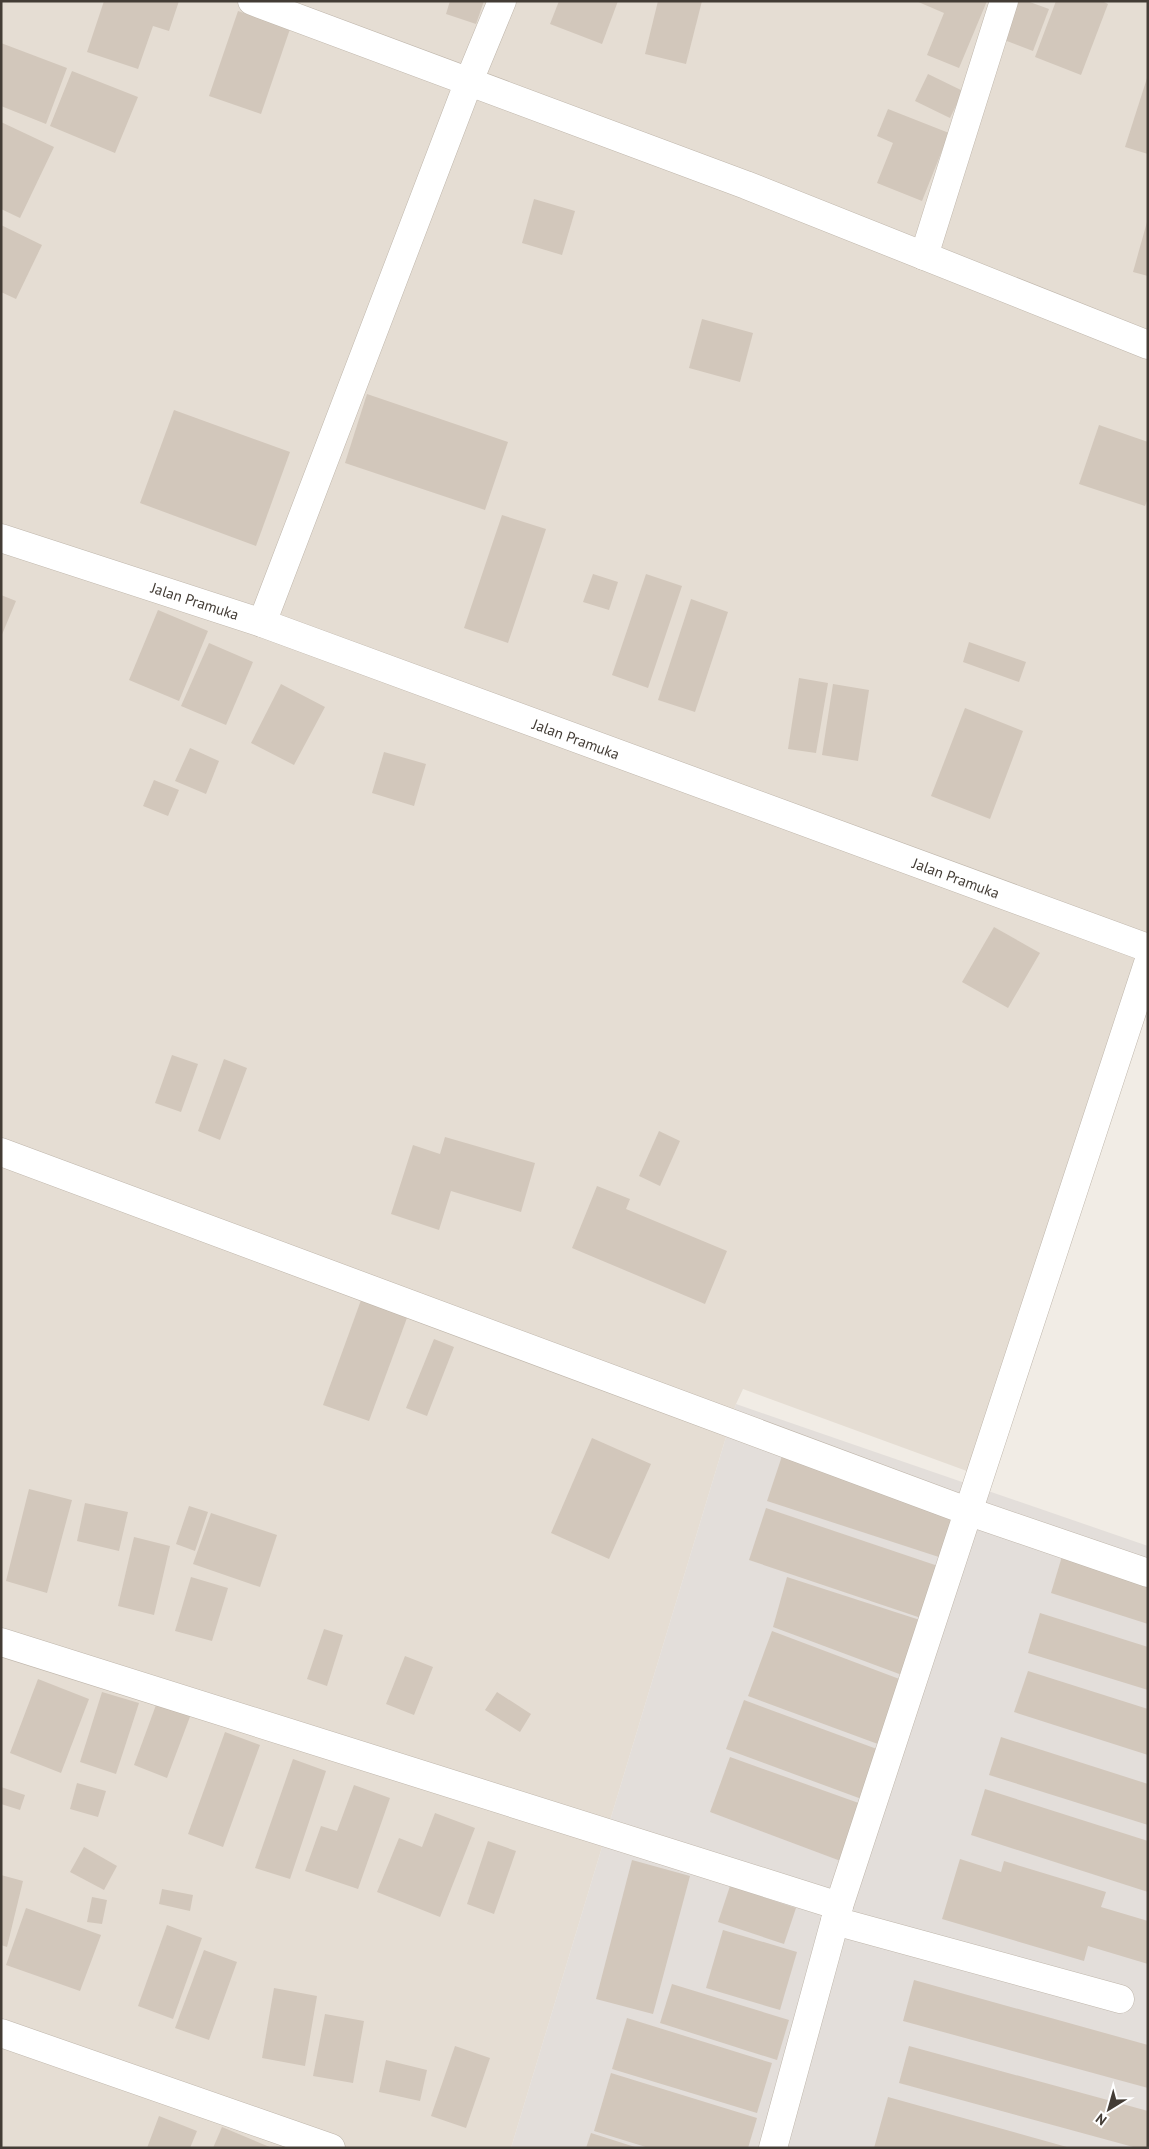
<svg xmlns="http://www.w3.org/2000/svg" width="1149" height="2149" viewBox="0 0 1149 2149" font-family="'PT Sans',sans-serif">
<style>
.residential{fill:#e5ddd3}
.industrial{fill:#e3deda}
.building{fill:#d2c7bb}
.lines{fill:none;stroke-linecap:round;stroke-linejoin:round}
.minor-casing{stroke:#bfb6ab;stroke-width:29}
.minor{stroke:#fff;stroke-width:28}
.labels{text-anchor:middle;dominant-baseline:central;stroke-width:4;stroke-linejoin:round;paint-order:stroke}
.street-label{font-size:15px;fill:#433c35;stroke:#fff}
</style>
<rect width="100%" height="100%" fill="#f1ece5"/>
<path class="residential" d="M1,1h1147v944l-173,529 -232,-85 -7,15 -225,744h-510z"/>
<path class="industrial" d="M736,1404l412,142v602h-637z"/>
<g class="building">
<path d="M104,1h75l-10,30 -16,-5 -15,43 -51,-17z"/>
<path d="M450,1h34l-8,23 -30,-10z"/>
<path d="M559,1h59l-16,43 -52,-20z"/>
<path d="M658,1h44l-16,63 -41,-10z"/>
<path d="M916,1h71l-28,67 -32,-13 17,-42z"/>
<path d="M1013,1h14l22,8 -16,42 -34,-13z"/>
<path d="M1056,1h46l6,3 -27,71 -46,-18z"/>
<path d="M238,11l52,18 -29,85 -52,-18z"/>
<path d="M1,43l66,25 -21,56 -45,-18z"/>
<path d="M72,71l66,26 -23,56 -65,-27z"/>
<path d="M928,74l35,17 -13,27 -35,-17z"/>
<path d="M1148,75v79l-23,-7z"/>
<path d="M888,109l61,24 -27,68 -45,-18 16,-40 -16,-7z"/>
<path d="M1,122l53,25 -34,71 -19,-9z"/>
<path d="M534,199l41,12 -13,44 -40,-12z"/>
<path d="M1147,222h1v54l-15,-4z"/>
<path d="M1,225l41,20 -26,54 -15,-7z"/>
<path d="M702,319l51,14 -13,49 -51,-14z"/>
<path d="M367,394l141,48 -23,68 -140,-47z"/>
<path d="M174,410l116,42 -34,94 -116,-43z"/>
<path d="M1099,425l49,17v56l-3,8 -66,-22z"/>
<path d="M502,515l44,14 -38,114 -44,-15z"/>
<path d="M593,574l25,8 -9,28 -26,-8z"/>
<path d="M646,574l36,12 -34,102 -36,-13z"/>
<path d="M1,595l15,6 -15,36z"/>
<path d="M691,599l37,13 -33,100 -37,-12z"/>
<path d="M158,610l50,21 -29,70 -50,-21z"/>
<path d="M969,642l57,20 -7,20 -56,-20z"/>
<path d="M209,643l44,19 -27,63 -45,-19z"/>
<path d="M799,678l29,5 -12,70 -28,-4z"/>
<path d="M281,684l44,23 -31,58 -43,-22z"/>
<path d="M833,684l36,6 -11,71 -36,-6z"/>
<path d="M965,708l58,23 -33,88 -59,-23z"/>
<path d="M190,748l29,13 -13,33 -31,-13z"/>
<path d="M384,752l42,12 -12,42 -42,-13z"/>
<path d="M154,780l25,10 -11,26 -25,-10z"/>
<path d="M994,927l46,26 -32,55 -46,-26z"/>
<path d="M172,1055l26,9 -17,48 -26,-9z"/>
<path d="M224,1059l23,9 -27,72 -22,-9z"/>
<path d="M659,1131l21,10 -20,45 -21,-10z"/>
<path d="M445,1137l90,26 -14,49 -70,-21 -12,39 -48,-16 22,-69 27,9z"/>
<path d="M597,1186l33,13 -4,10 101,42 -22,53 -133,-56z"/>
<path d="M365,1289l46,18 -42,114 -46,-16z"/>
<path d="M434,1339l20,8 -27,69 -21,-8z"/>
<path d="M592,1438l59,26 -42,95 -58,-26z"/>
<path d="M782,1456l178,58 -15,45 -178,-58z"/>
<path d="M29,1489l43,11 -25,93 -41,-12z"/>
<path d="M85,1503l43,9 -9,39 -42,-10z"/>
<path d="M189,1506l19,6 -13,39 -19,-7z"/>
<path d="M766,1508l175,59 -17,52 -175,-59z"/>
<path d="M211,1513l66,22 -17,52 -67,-23z"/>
<path d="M134,1537l36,9 -16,69 -36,-9z"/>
<path d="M1063,1553l85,27v44l-97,-31z"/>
<path d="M191,1577l37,11 -16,53 -37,-10z"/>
<path d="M787,1577l136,44 -13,57 -137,-51z"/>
<path d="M1040,1613l108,34v43l-120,-37z"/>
<path d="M324,1629l19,6 -16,51 -20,-7z"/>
<path d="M772,1631l138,52 -24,64 -138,-51z"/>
<path d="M405,1656l28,11 -19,48 -28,-11z"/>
<path d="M1028,1671l120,38v46l-134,-43z"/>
<path d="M38,1679l51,20 -28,74 -51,-20z"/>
<path d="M102,1692l37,11 -23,71 -36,-12z"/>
<path d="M497,1692l34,22 -11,18 -35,-22z"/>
<path d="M160,1694l34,12 -27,72 -33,-13z"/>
<path d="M744,1700l141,52 -18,49 -141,-52z"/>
<path d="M225,1732l35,13 -37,102 -35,-13z"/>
<path d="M1001,1737l147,47v41l-159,-50z"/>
<path d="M730,1757l137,49 -21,57 -136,-51z"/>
<path d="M293,1759l33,12 -36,108 -35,-11z"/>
<path d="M77,1783l29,8 -8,26 -28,-8z"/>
<path d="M354,1785l36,13 -32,91 -53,-18 16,-45 16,5z"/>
<path d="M1,1787l24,8 -5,15 -19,-6z"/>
<path d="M985,1789l163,52v51l-177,-57z"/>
<path d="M435,1813l40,15 -35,89 -63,-25 22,-54 23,9z"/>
<path d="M488,1841l28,10 -22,63 -27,-10z"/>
<path d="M84,1847l33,19 -13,24 -34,-18z"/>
<path d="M960,1859l41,13 3,-11 102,31 -5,15 47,14v43l-60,-18 -4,15 -142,-42z"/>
<path d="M632,1860l58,16 -37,138 -57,-15z"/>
<path d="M1,1875l22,6 -16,66 -6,-2z"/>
<path d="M730,1886l66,22 -12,36 -66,-22z"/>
<path d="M162,1889l31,6 -3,16 -31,-7z"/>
<path d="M92,1897l15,3 -5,24 -15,-2z"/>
<path d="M26,1908l75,27 -21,56 -74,-26z"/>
<path d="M167,1925l35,13 -29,81 -35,-13z"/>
<path d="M723,1930l74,22 -17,58 -74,-22z"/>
<path d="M204,1950l33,12 -28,78 -34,-12z"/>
<path d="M914,1980l234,65v43l-245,-67z"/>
<path d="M672,1984l117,36 -12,40 -117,-37z"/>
<path d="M274,1988l43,8 -12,70 -43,-8z"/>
<path d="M325,2014l39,7 -11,62 -40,-7z"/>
<path d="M627,2018l145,45 -15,50 -145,-44z"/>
<path d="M455,2046l35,12 -24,70 -35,-12z"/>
<path d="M909,2046l239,65v37h-11l-238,-65z"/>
<path d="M386,2060l41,10 -7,31 -41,-9z"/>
<path d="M611,2073l146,45 -9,30h-99l-55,-17z"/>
<path d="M888,2097l179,50v1h-193z"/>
<path d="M159,2116l38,15 -7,17h-43z"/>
<path d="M222,2127l50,21h-59z"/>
<path d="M591,2133l44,14v1h-49z"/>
</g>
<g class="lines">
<defs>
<g id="minor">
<path d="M252,1l494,184 402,160"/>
<path d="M924,256l80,-255"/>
<path d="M1,538l261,85 886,325"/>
<path d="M262,623l207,-542 33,-80"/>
<path d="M1,1152l966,359 181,62"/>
<path d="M1,1642l838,264"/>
<path d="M835,1921l285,78"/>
<path d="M1,2033l330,115"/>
<path d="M773,2148l66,-242 309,-943"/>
</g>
</defs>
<use href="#minor" class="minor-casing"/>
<use href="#minor" class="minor"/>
</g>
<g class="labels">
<g class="street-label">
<text transform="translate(195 601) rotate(18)">Jalan Pramuka</text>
<text transform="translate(576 739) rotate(20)">Jalan Pramuka</text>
<text transform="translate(956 878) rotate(20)">Jalan Pramuka</text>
</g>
</g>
<rect width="1149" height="2149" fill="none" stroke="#433c35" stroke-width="5"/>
<g transform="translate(1109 2109) rotate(217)" stroke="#ffffff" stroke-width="4" paint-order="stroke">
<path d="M0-4L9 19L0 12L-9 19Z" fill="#433c35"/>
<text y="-8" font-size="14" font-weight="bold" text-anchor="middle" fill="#433c35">N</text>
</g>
</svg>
